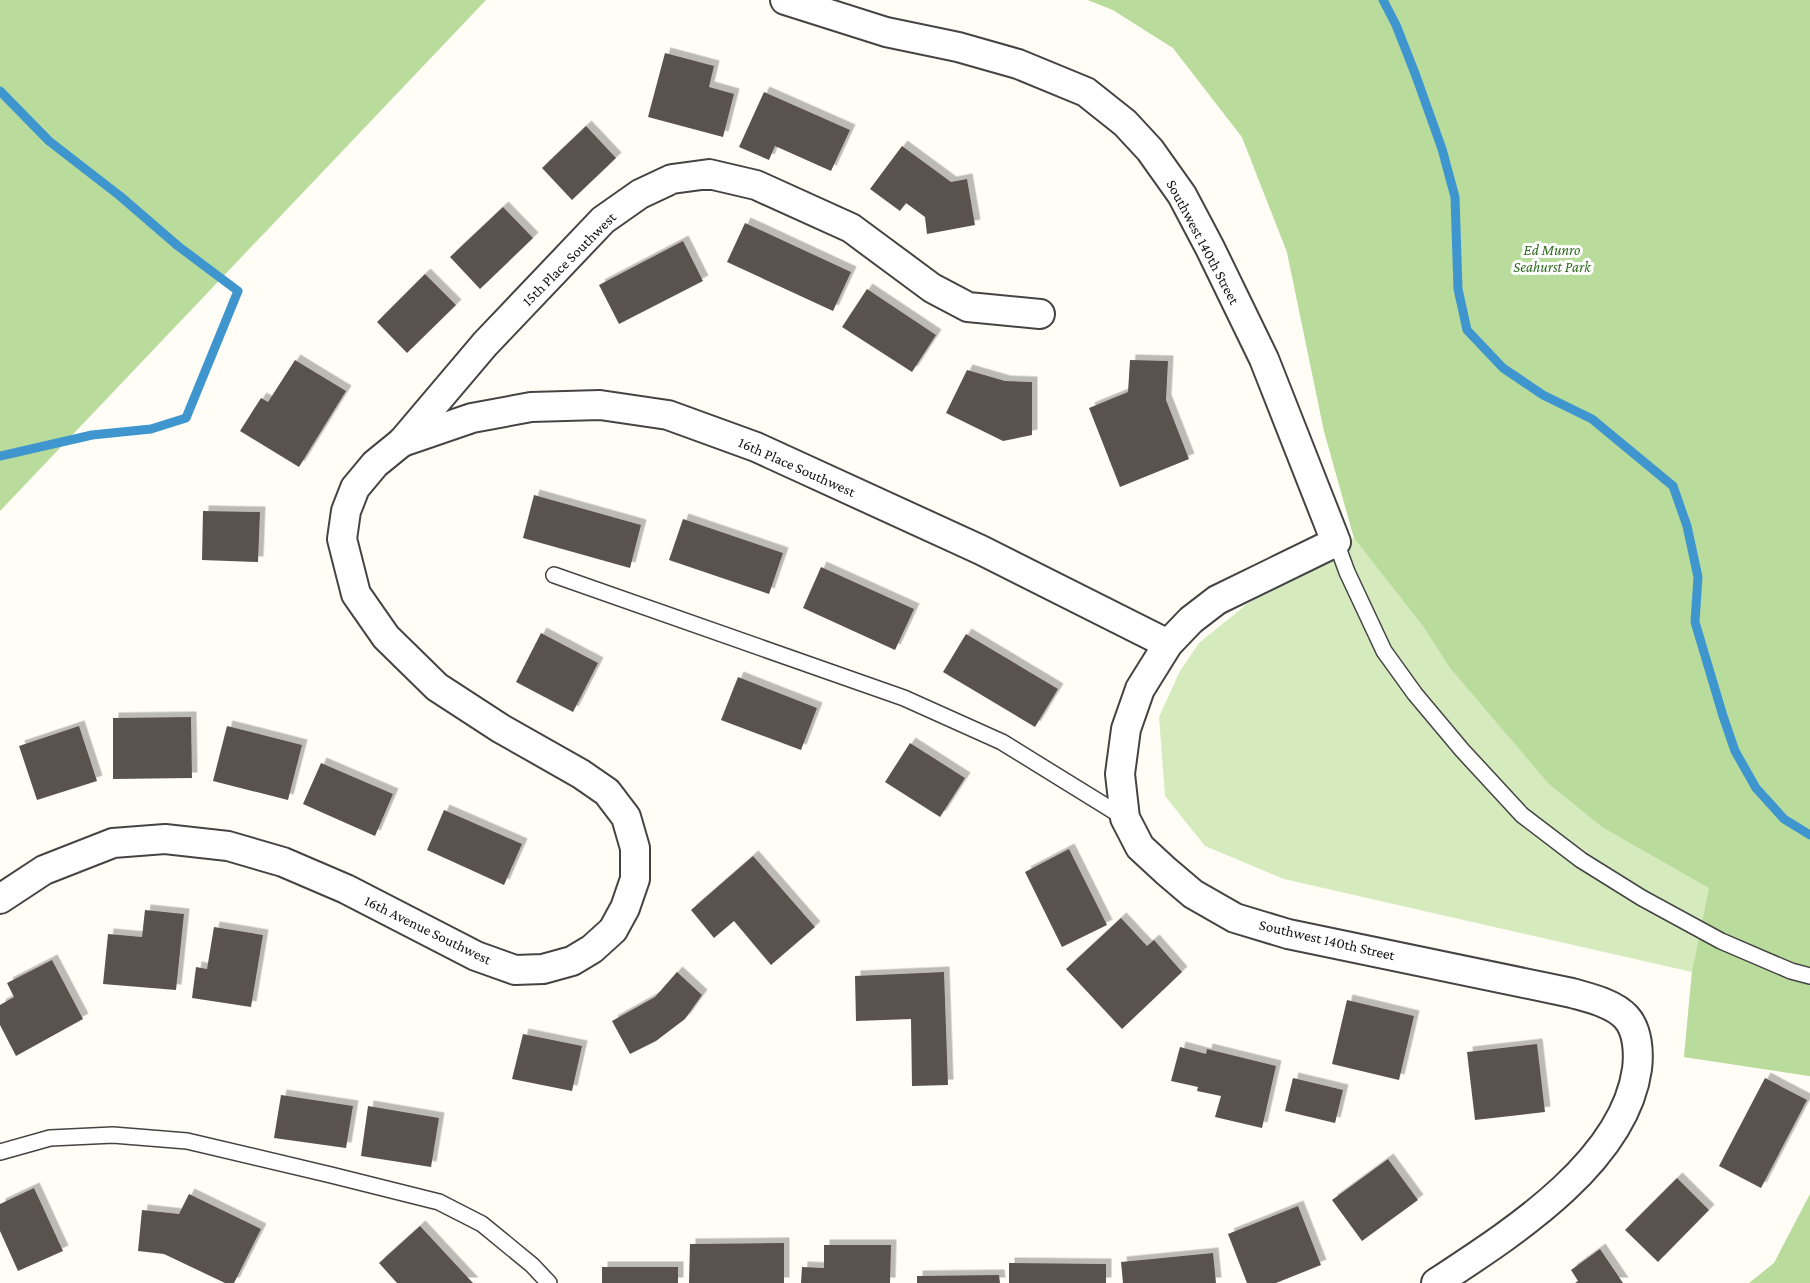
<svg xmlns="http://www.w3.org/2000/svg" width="1810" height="1283" viewBox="0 0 1810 1283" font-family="'Crimson Pro',serif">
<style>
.green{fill:#d5ebbd}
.forest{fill:#b9dc9c}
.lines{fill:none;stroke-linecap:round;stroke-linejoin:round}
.stream{stroke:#3f96cf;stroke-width:9}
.building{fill:#5a524d;filter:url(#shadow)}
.service-casing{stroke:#444;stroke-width:18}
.minor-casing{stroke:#444;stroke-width:32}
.service{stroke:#fff;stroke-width:15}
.minor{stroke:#fff;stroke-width:28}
.labels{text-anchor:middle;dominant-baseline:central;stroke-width:6;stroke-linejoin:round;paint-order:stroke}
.street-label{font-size:15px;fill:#111;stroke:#fff}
.park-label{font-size:15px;font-style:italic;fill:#2f6b1f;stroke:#fff}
</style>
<defs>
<filter id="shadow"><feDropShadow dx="5.5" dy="-5.5" stdDeviation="0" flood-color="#0004"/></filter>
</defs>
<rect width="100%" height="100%" fill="#fffdf5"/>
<path class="green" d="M1088,0h722v1076l-126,-19 8,-85 -408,-93 -79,-33 -40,-50 -6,-79 21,-46 19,-28 48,-39 107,-66 -30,-107 -37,-179 -45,-115 -69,-89 -60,-38z"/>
<g class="forest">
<path d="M0,0h486l-486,511z"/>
<path d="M1088,0h722v1076l-126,-19 8,-85 17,-84 -107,-61 -53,-43 -99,-116 -27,-42 -69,-88 -30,-107 -37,-179 -45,-115 -69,-89 -60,-38z"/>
<path d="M1810,1194v89h-61l25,-20z"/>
</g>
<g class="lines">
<g class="stream">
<path d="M1383,0l13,25 20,51 26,73 13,48 3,92 9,41 36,38 40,27 49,24 81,67 14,40 11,51 -3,45 28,94 12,35 21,37 28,31 26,16"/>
<path d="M0,91l49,50 71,55 58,50 60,45 -52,127 -35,11 -59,6 -92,21"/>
</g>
</g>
<g class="building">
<path d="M665,53l49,13 -5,21 25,7 -11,43 -75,-20z"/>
<path d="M764,92l86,38 -19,41 -56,-25 -6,14 -30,-13z"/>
<path d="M586,126l30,32 -44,42 -30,-32z"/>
<path d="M902,146l49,36 16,-3 8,46 -48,9 -2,-17 -19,-14 -6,8 -30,-22z"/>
<path d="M503,207l30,31 -53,51 -30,-32z"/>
<path d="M745,223l106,49 -18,39 -106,-49z"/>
<path d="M683,241l20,40 -84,43 -20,-39z"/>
<path d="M425,274l31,31 -49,48 -30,-31z"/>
<path d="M867,289l69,46 -24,37 -70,-45z"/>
<path d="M295,360l51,31 -47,76 -59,-36 21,-33 7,4z"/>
<path d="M1130,360l38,1 -2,39 23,59 -69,28 -31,-79 39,-16z"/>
<path d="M967,370l38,11 27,1v53l-29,6 -57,-28z"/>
<path d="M534,495l107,30 -11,43 -107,-30z"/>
<path d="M203,511l57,1 -2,50 -56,-2z"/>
<path d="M683,519l100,34 -14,41 -100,-34z"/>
<path d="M821,567l93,42 -19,41 -92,-42z"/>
<path d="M541,633l57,30 -25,49 -57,-30z"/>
<path d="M966,634l92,55 -23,38 -92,-55z"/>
<path d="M738,677l79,31 -16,42 -80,-30z"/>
<path d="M191,717l1,61 -79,1v-61z"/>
<path d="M79,726l18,55 -60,19 -18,-54z"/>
<path d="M227,726l75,19 -14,55 -75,-19z"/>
<path d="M910,743l55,35 -25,39 -55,-35z"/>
<path d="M321,763l72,31 -18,42 -72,-32z"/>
<path d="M444,810l78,34 -18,41 -77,-35z"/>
<path d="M1069,849l38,76 -45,22 -37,-75z"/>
<path d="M753,856l62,71 -44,38 -37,-44 -20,17 -23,-28z"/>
<path d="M145,910l39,4 -8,76 -73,-6 5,-50 34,3z"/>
<path d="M1121,918l26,28 7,-6 28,32 -60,57 -56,-60z"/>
<path d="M214,927l49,8 -12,72 -59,-9 4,-31 11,2z"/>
<path d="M52,960l31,59 -67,37 -16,-31v-20l14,-8 -7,-14z"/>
<path d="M677,972l25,23 -17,24 -29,22 -26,13 -18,-33 43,-24z"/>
<path d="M944,972l4,113 -36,1 -1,-67 -55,2 -1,-45z"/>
<path d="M1347,1000l67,16 -15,64 -67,-16z"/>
<path d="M523,1034l59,12 -10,45 -60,-12z"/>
<path d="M1537,1044l8,68 -70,8 -8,-68z"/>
<path d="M1180,1047l26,7 1,-5 69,17 -14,62 -47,-11 6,-21 -24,-5 1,-4 -27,-6z"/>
<path d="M1293,1078l50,12 -8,33 -50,-12z"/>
<path d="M1765,1078l42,22 -46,88 -42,-22z"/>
<path d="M281,1095l72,11 -7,42 -72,-10z"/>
<path d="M368,1106l71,12 -8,49 -70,-11z"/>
<path d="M1388,1159l30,41 -56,41 -30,-41z"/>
<path d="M1677,1178l32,32 -51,52 -33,-32z"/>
<path d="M34,1188l29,63 -45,20 -18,-40v-27z"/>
<path d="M189,1194l72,35 -27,54h-9l-61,-29 -26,-3 4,-41 37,4z"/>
<path d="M1298,1206l23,59 -45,18h-29l-19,-49z"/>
<path d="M420,1226l53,57h-76l-18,-20z"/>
<path d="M784,1243v40h-95l1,-39z"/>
<path d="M824,1245h67l-1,38h-89l1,-16 22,1z"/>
<path d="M1600,1249l23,34h-48l3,-2 -7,-11z"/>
<path d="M1213,1253l3,30h-93l-2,-21z"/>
<path d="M1009,1263l97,1v19h-97z"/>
<rect x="602" y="1267" width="76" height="16"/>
<path d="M999,1275l1,8h-83v-7z"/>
</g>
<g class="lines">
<defs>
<g id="service">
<path d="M1336,542l11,30 37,79 31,43 47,56 60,65 59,45 61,38 79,43 70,30 19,5"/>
<path d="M554,575l350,123 98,44 123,76"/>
<path d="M0,1152l50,-14 63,-3 74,6 144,34 108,27 43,22 50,41 17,18"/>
</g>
<g id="minor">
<path d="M785,0l101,32 72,15 60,17 68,28 39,31 25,27 32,45 28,53 54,111 72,183 -119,58 -26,20 -23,24 -28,45 -14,40 -6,45 5,44 15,29 26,24 27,23 42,24 53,16 284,59c17,5 41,10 54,24 12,13 13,36 11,52 -13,94 -128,166 -201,214"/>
<path d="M402,442l70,-24 59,-11 69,-2 68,10 88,32 225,103 187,94"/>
<path d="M0,899l44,-29 69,-27 52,-4 63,7 55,16 63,27 130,67 39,14 28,-1 29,-8 20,-12 21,-19 12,-22 10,-29v-31l-9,-31 -19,-25 -26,-18 -81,-46 -63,-41 -51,-50 -30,-43 -14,-55 4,-28 9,-23 20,-24 27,-22 83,-98 118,-124 37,-26 32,-15 37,-5 47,11 95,43 81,60 36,19 72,7"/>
</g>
</defs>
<use href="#service" class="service-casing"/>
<use href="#minor" class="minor-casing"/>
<use href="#service" class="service"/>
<use href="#minor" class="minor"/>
</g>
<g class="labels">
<g class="street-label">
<text transform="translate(1203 242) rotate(62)">Southwest 140th Street</text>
<text transform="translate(569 259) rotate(-45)">15th Place Southwest</text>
<text transform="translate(797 467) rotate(24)">16th Place Southwest</text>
<text transform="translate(428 930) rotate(26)">16th Avenue Southwest</text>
<text transform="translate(1327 940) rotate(13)">Southwest 140th Street</text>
</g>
<g class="park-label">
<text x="1552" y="250">Ed Munro<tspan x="1552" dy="17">Seahurst Park</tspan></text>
</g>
</g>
</svg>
